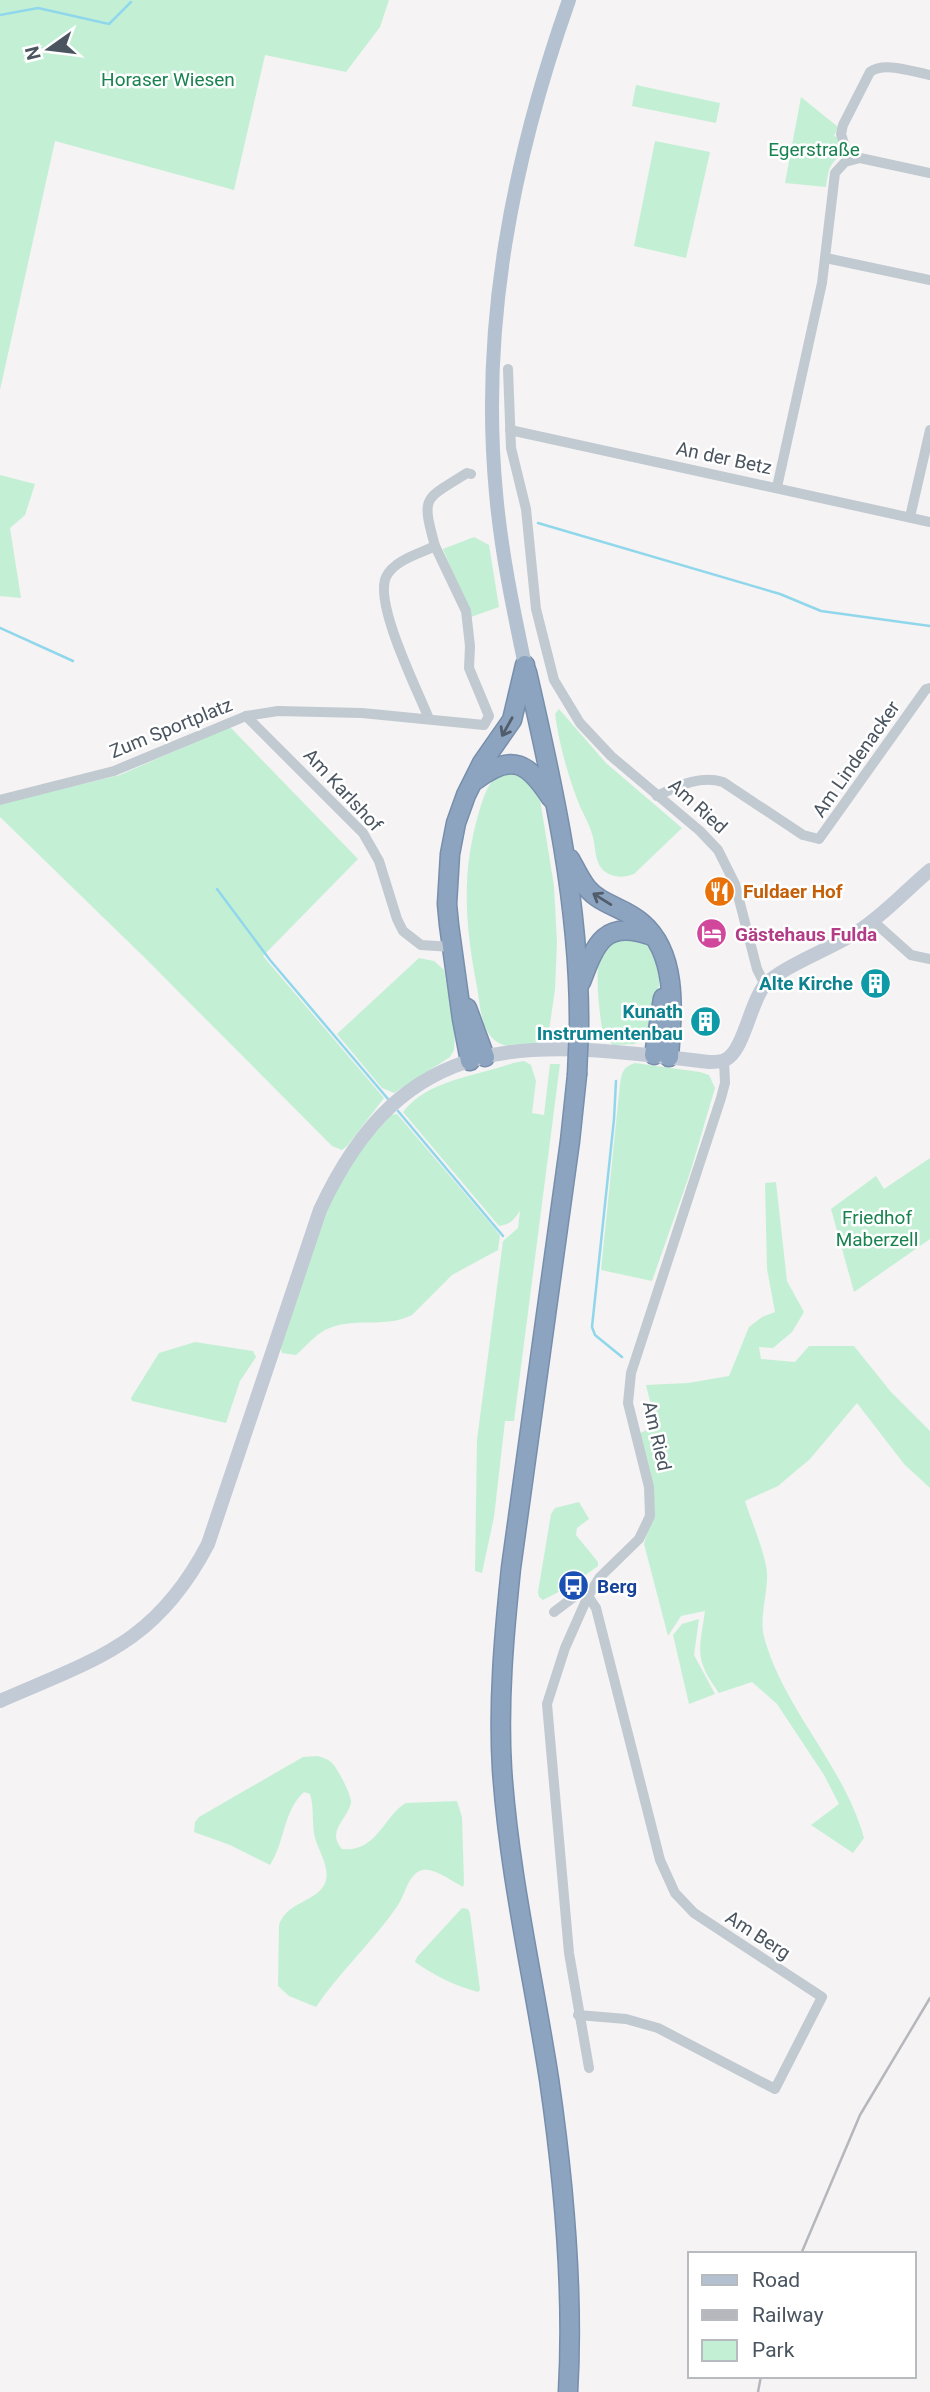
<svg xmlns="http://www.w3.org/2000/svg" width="930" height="2392" viewBox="0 0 930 2392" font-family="Roboto,sans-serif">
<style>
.green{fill:#c3f0d5}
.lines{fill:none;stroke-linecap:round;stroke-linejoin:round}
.stream{stroke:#91d7ec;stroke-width:2.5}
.highway-casing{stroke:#778fac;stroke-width:21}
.street{stroke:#c1c9d1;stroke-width:10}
.secondary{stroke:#c1cad5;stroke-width:14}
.primary{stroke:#b3c1d0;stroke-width:14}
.highway{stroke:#8ca4c0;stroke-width:18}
.rail{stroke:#b5b7bc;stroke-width:2.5}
.highway-bridge-casing{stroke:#778fac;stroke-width:21;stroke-linecap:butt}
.highway-bridge{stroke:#8ca4c0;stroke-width:18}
.oneway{stroke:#515d6a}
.labels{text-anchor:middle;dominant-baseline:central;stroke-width:5;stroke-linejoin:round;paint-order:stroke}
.park-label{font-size:19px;fill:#198350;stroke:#fff}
.street-label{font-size:19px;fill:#4a5560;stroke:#fff}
.food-label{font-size:19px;font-weight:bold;fill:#c56008;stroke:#fff;text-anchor:start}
.hotel-label{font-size:19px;font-weight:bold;fill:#b23c85;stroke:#fff;text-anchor:start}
.culture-label{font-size:19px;font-weight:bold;fill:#0d838f;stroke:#fff;text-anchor:end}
.transit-label{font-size:19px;font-weight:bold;fill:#164399;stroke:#fff;text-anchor:start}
</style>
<rect width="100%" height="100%" fill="#f5f3f3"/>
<g class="green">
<path d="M0,0h389l-9,27 -34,45 -81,-17 -31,135 -179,-49 -55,249z"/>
<path d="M636,85l84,18 -4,20 -84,-17z"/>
<path d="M801,97l37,30 -4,9 3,1c5,15 5,15 -5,27 -4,5 -5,16 -6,23l-41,-4z"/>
<path d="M655,141l55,11 -24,106 -52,-12z"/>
<path d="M0,475l35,9 -10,31 -15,13 11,70 -21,-2z"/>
<path d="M474,537l15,8 10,62 -28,10 -28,-68z"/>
<path d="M559,709l47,54 76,65 -48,46c-10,4 -22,4 -31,-4 -9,-9 -7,-25 -11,-36 -3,-11 -9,-20 -13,-30 -11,-28 -20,-60 -24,-90z"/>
<path d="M230,727l128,132 -95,97 121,142 -37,48 -5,4 -10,-4 -188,-189 -144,-140v-13l120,-29z"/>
<path d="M503,772h16l20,21 15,93 3,56 -2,48 -7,47 -4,5c-13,2 -35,8 -47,0 -16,-10 -17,-38 -20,-55 -12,-62 -16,-114 2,-175 5,-16 9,-32 24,-40z"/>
<path d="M625,937c7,2 15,3 21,7 24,21 9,66 2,91l-13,9 -22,1 -10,-10c-3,-20 -10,-65 -1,-83 5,-9 15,-12 23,-15z"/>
<path d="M419,958l15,3 10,9 11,63 -1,17 -4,7 -56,36 -12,-5 -45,-54z"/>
<path d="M524,1061l7,4 5,16 -4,32 12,2 6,-51h10l-46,357h-9l-11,96 -12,56 -7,-2 2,-131 26,-199 15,-13 2,-17c-6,8 -8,13 -21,15l-96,-114c24,-32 75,-36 110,-49z"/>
<path d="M635,1063l65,9 9,3 6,13 -25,85 -38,108 -51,-11 19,-186c2,-12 3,-17 15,-21z"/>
<path d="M397,1114l98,115 5,7 -2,14 -46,25 -40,40c-27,14 -59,1 -87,15 -11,6 -20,17 -29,25l-14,-2 -2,-7 43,-130 27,-54 41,-47z"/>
<path d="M930,1158v81l-76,53 -23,-83 45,-33 8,13z"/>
<path d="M776,1182l11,99 17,31 -12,20 -19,16 -14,-1 2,12 34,3 14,-16h45l37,46 39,39v57l-26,-24 -47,-61 -47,56 -32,27 -33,15c6,19 21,54 22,72 1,20 -8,45 -3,64 20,73 80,128 100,201l-11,15 -42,-28 28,-21 -15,-29 -47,-71 -25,-22 -33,11c-25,-35 -20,-41 -14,-82l-24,5 -13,20 -24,-92 4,-15 -8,-96 16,-7 -10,-41 42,-2 41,-7 20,-49 13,-10 13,-5 -8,-43 -2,-86z"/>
<path d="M195,1342l58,9 3,6 -16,24 -14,42 -94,-22 -1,-3 28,-45z"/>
<path d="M579,1502l10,17 -12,9 -1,7 22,27v4l-28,20 -27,14 -4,-3 -1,-5 13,-78 4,-6z"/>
<path d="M699,1619l-5,36 21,39 -26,10 -16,-69 9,-11z"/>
<path d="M317,1756c5,1 11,3 15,7 6,6 20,33 19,40 -4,17 -25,28 -9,46 35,4 43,-35 64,-46l51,-2 5,16 2,66 -1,4c-10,-5 -28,-19 -40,-17 -14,2 -18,25 -25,35 -24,36 -58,66 -82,102l-27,-11 -11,-10 1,-61c6,-18 23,-21 37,-31 24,-18 0,-43 -2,-61 -2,-14 0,-26 -4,-39l-6,-2c-21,19 -19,50 -34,73l-40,-20 -36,-13 1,-10 4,-5 104,-60z"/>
<path d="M462,1908l6,1 2,5 10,76 -2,2c-23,-6 -43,-16 -63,-30l2,-5z"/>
</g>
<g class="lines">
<g class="stream">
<path d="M0,15l38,-7 71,16 22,-22"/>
<path d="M538,523l242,71 41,17 109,15"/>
<path d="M0,628l73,33"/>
<path d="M217,889l53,71 118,139"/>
<path d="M616,1081l-2,38 -22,208 3,8 27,22"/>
<path d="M398,1111l105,125"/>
</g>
<defs>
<g id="highway">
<path d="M527,672c27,117 53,235 52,356"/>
<path d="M476,780c37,-28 52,-17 75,18"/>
<path d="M570,859c5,9 10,20 17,29 14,17 39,20 55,35 37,32 30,91 27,134"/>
<path d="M581,982c15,-40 24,-63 71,-46"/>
<path d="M467,1008l18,49"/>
<path d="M654,1055l9,-57"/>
<path d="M470,1061l-8,-42 -13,-94 -2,-21 3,-50 6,-31 10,-28 16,-32 30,-43 13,-55"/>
<path d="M568,2392c6,-104 -4,-210 -19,-313 -16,-103 -40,-205 -47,-310 -4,-67 2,-134 9,-201l59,-427 7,-66"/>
</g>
</defs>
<use href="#highway" class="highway-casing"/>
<g class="street">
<path d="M849,160l-8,-26 2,-9 27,-53c14,-11 43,0 60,3"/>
<path d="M826,258l104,22"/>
<path d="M508,369l3,79 15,61 10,100 18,71 26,43 31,33 89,75 18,19 17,34 22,85 8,16"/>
<path d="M510,430l420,92"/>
<path d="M777,487l45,-204 13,-110 10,-11 15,-4 70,15"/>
<path d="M910,517l20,-87"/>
<path d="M246,716l117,117 16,28 18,58 6,12 18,14 31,2"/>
<path d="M429,719c-11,-28 -55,-115 -43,-142 8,-17 33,-23 49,-31 -14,-51 -11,-46 32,-73l4,1"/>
<path d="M657,796c21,-10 42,-21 66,-14l80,53 16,4 107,-150 4,-1"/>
<path d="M0,800l114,-29 132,-55 32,-5 84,2 122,12 5,-9 -20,-48 1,-22 -4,-35 -31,-65"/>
<path d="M873,921l38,34 19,4"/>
<path d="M554,1612l25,-19 9,3 8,12 64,252 15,33 19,20 128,84 -47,92 -117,-61 -32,-9 -48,-4"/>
<path d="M589,2068l-20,-115 -22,-249 18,-56 23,-52 12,-19 39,-38 11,-23 -1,-29 -21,-84 3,-30 90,-275 4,-15 -1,-23"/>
</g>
<path class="secondary" d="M0,1701c96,-42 156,-57 208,-157l112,-334c87,-188 212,-169 389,-148 4,0 12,0 16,-2 19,-9 25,-57 39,-74 16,-19 69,-38 93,-54 27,-17 48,-41 73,-62"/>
<path class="primary" d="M525,665c-12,-57 -24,-114 -29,-172 -16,-169 17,-334 73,-493"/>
<use href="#highway" class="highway"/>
<g class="rail">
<path d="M801,2254l59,-139 70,-117"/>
<path d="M758,2392l3,-16"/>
</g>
<defs>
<path id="highway-bridge" d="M577,1075l2,-47"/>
</defs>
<use href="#highway-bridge" class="highway-bridge-casing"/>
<use href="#highway-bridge" class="highway-bridge"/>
</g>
<defs><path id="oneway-shaft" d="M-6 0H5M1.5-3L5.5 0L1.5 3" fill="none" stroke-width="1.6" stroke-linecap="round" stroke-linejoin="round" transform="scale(1.75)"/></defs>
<g class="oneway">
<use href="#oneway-shaft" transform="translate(507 727) rotate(119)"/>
<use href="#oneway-shaft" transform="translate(602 899) rotate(-148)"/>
</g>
<defs>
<symbol id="restaurant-disc" viewBox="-11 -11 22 22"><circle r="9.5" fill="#e8710a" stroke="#fff"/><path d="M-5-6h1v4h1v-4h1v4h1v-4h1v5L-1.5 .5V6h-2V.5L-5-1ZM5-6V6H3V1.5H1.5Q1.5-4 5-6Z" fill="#fff"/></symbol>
<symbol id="hotel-disc" viewBox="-11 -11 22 22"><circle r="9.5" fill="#d1479c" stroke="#fff"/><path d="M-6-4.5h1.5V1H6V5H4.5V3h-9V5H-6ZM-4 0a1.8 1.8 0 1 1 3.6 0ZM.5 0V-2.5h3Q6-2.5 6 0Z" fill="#fff"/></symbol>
<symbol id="building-disc" viewBox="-11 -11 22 22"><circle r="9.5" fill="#0f9aa8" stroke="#fff"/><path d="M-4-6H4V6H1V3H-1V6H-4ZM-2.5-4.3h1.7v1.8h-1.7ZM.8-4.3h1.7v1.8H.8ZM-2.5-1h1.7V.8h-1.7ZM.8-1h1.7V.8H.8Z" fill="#fff"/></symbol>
<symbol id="bus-disc" viewBox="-11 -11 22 22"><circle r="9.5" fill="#1a4fb4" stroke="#fff"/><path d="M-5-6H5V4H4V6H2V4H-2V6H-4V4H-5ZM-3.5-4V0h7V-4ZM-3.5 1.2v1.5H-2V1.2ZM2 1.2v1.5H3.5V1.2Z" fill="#fff"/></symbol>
</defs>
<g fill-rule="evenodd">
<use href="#restaurant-disc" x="702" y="874" width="35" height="35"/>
<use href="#hotel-disc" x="694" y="916" width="35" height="35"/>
<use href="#building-disc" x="858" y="966" width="35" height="35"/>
<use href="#building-disc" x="688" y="1004" width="35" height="35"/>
<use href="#bus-disc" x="556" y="1568" width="35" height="35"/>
</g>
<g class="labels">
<g class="park-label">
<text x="168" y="79">Horaser Wiesen</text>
<text x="814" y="149">Egerstraße</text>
<text x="877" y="1217">Friedhof<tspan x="877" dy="22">Maberzell</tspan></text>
</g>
<g class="street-label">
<text transform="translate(724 458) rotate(12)">An der Betz</text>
<text transform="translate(171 728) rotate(-22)">Zum Sportplatz</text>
<text transform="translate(856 759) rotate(-55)">Am Lindenacker</text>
<text transform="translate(343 790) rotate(47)">Am Karlshof</text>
<text transform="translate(698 806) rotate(42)">Am Ried</text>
<text transform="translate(657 1436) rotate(77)">Am Ried</text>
<text transform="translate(758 1935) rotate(33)">Am Berg</text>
</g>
<g class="food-label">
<text x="743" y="891">Fuldaer Hof</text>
</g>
<g class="hotel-label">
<text x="735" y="934">Gästehaus Fulda</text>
</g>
<g class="culture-label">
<text x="853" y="983">Alte Kirche</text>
<text x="683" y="1011">Kunath<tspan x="683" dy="22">Instrumentenbau</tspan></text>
</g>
<g class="transit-label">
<text x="597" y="1586">Berg</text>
</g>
</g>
<rect x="688" y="2252" width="228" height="126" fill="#ffffff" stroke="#b7bbbf" stroke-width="2"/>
<rect x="702" y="2275" width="35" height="10" fill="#b3c1d0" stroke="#b7bbbf" stroke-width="2"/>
<text x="752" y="2287" font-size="21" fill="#4a5560">Road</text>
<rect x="702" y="2310" width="35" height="10" fill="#b5b7bc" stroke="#b7bbbf" stroke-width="2"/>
<text x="752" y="2322" font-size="21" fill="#4a5560">Railway</text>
<rect x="702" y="2340" width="35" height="21" fill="#c3f0d5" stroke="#b7bbbf" stroke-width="2"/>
<text x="752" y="2357" font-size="21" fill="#4a5560">Park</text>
<g transform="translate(49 49) rotate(256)" stroke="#ffffff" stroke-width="5" paint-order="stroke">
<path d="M0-5L12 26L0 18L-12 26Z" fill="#4a5560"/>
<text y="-10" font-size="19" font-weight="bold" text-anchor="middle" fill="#4a5560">N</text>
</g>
</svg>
